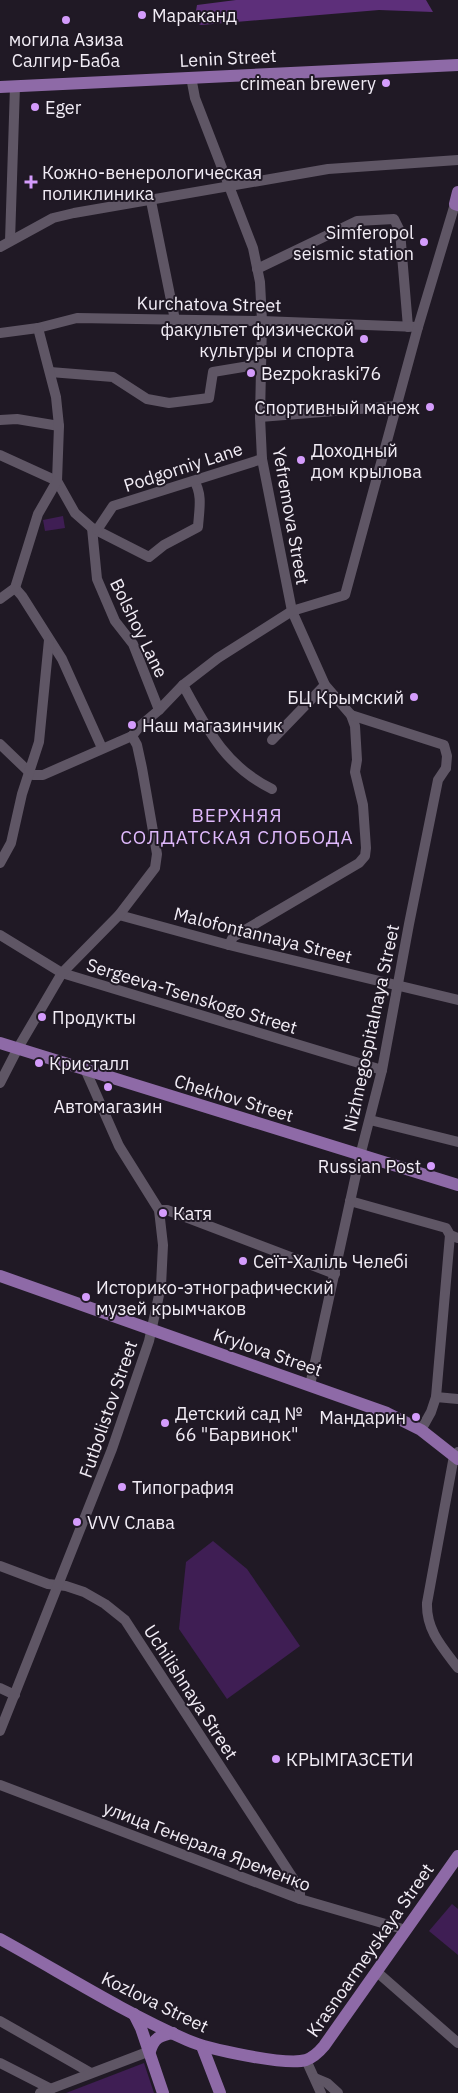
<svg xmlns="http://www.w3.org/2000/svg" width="458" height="2093" viewBox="0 0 458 2093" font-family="'IBM Plex Sans',sans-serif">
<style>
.green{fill:#3f1e54}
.forest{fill:#5d2f7a}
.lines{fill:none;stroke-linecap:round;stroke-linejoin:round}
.minor{stroke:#5f5665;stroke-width:10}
.major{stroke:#8e6aa7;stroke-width:12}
.poi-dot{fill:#d49cfc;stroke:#201925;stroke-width:2}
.labels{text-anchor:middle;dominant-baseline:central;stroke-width:4;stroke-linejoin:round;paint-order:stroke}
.poi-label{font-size:18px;fill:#f2edf6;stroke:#201925;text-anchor:start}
.street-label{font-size:18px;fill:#f2edf6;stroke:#201925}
.neighbourhood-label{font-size:19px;letter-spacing:1px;fill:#dfb9fc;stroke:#201925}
</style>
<rect width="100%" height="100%" fill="#201925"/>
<g class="green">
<path d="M63,516l2,12 -20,3 -2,-11z"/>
<path d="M213,1541l34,28 53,77 -73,53 -48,-70 7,-67z"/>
<path d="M452,1904l6,5v46l-29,-24z"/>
<path d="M144,2063l10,30h-88z"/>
</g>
<path class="forest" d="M236,0h190l7,12 -54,-2 -178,15 -7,-3 3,-17z"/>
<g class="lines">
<g class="minor">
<path d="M191,77l4,21 58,150 7,34 2,39 -2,96 2,42 30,152 33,74 26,30 4,11 2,34 -2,12 8,33 3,43 -1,8 -6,7 -126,74 -4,8"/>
<path d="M151,201l24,119"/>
<path d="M10,241l5,-155"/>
<path d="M0,247l53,-29 21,-5 254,-44 130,-9"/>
<path d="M257,269l100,-48 37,-2 6,12 8,96"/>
<path d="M0,333l38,-5 39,-10 185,3 156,6"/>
<path d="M50,372l63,5 34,22 22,4 40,-5 4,-26 48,-8"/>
<path d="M260,417l137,-11"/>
<path d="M0,420l17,-1 42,7"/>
<path d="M0,455l57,26 18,32 17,15 57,29 15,-12 34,-18c1,-16 5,-33 -4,-46"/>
<path d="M92,528l5,51 18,42 18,23 26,66"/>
<path d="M97,530l16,-24 149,-47"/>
<path d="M15,588l7,8 40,63 40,89"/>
<path d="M0,599l15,-11 23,-74 19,-33 2,-55 -3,-29 -18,-69"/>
<path d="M183,685c24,44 42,81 89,104"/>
<path d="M351,715l93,30 3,11 -1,12"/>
<path d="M132,736l8,-10 19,-16 24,-25 35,-27 74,-47 53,-16 73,-268 37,-123"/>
<path d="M272,740l53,-55"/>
<path d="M0,744l28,27 5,4h10l89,-39"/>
<path d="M0,863l11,-20 11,-49 17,-52 10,-102"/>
<path d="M119,915l110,30 229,55"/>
<path d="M0,935l62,38 320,97"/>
<path d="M0,1083l18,-35 44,-75 57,-58 36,-47 2,-14 -15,-86 -5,-23 -5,-9"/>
<path d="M370,1120l88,22"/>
<path d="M350,1201l96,27 4,7 8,3"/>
<path d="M159,1210h8l168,64"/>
<path d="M310,1385l50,-229 22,-86 27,-146 29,-144 8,-12"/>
<path d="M436,1397l22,2"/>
<path d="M421,1430l10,-18 5,-15 14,-162"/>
<path d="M458,1452l-4,4 -27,147c-1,27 15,44 31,65"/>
<path d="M0,1566l48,18 18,2 18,6 21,12 20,16 175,269v10"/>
<path d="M0,1688l15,7"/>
<path d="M0,1731l112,-282 37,-108 12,-55 2,-41 -4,-35 -40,-64 -34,-77"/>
<path d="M0,1785l300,114 106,31"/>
<path d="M377,1972l81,71"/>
<path d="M0,2021l91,52"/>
<path d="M306,2060l15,33"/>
<path d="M0,2063l51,26"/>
<path d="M315,2078l12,5 11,10"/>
<path d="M40,2093l110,-42"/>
</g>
<g class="major">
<path d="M0,87l458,-22"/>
<path d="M458,192l-3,12 3,1"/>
<path d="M0,1043l458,142"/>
<path d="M0,1276l387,137 34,17 37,29"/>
<path d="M0,1939c62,34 123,73 187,101 20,9 99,26 119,20 8,-3 13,-8 18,-14l134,-190"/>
<path d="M134,2014l7,14 22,65"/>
<path d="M202,2046l18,47"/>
<path d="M150,2051c4,-13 10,-16 23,-18"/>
</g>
</g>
<g class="poi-dot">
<circle cx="142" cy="15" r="5"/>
<circle cx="66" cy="20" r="5"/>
<circle cx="386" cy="83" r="5"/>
<circle cx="35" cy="107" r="5"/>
<path d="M28.5 174.5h5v5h5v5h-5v5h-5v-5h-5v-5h5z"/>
<circle cx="424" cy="242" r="5"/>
<circle cx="364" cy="339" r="5"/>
<circle cx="251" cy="373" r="5"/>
<circle cx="430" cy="407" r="5"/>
<circle cx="301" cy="460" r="5"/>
<circle cx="414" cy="697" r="5"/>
<circle cx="132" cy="725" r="5"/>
<circle cx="42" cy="1017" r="5"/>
<circle cx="39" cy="1063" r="5"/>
<circle cx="108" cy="1087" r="5"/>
<circle cx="431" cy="1166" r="5"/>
<circle cx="163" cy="1213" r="5"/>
<circle cx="243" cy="1261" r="5"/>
<circle cx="86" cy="1297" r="5"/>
<circle cx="416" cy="1417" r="5"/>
<circle cx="165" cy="1423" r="5"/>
<circle cx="122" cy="1487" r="5"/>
<circle cx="77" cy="1522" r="5"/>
<circle cx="276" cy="1759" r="5"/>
</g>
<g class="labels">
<g class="poi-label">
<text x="152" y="15">Мараканд</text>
<text x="66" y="39" text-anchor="middle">могила Азиза<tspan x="66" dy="21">Салгир-Баба</tspan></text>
<text x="376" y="83" text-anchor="end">crimean brewery</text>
<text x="45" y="107">Eger</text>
<text x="42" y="172">Кожно-венерологическая<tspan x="42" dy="21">поликлиника</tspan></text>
<text x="414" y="232" text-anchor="end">Simferopol<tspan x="414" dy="21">seismic station</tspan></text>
<text x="354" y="329" text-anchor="end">факультет физической<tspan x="354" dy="21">культуры и спорта</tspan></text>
<text x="261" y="373">Bezpokraski76</text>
<text x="420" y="407" text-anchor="end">Спортивный манеж</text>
<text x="311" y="450">Доходный<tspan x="311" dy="21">дом крылова</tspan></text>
<text x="404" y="697" text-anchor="end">БЦ Крымский</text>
<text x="142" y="725">Наш магазинчик</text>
<text x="52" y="1017">Продукты</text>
<text x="49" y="1063">Кристалл</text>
<text x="108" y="1106" text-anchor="middle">Автомагазин</text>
<text x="421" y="1166" text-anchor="end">Russian Post</text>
<text x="173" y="1213">Катя</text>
<text x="253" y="1261">Сеїт-Халіль Челебі</text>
<text x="96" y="1287">Историко-этнографический<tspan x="96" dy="21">музей крымчаков</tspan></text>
<text x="175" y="1413">Детский сад №<tspan x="175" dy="21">66 "Барвинок"</tspan></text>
<text x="406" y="1417" text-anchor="end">Мандарин</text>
<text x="132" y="1487">Типография</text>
<text x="87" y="1522">VVV Слава</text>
<text x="286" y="1759">КРЫМГАЗСЕТИ</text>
</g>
<g class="street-label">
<text transform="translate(228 58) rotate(-3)">Lenin Street</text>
<text transform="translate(209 304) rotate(1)">Kurchatova Street</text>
<text transform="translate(183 467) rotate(-18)">Podgorniy Lane</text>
<text transform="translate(291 516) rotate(80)">Yefremova Street</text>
<text transform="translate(139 628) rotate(64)">Bolshoy Lane</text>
<text transform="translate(263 935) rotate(14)">Malofontannaya Street</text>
<text transform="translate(192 996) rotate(17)">Sergeeva-Tsenskogo Street</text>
<text transform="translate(371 1028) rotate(-78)">Nizhnegospitalnaya Street</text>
<text transform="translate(234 1098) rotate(17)">Chekhov Street</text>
<text transform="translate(268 1352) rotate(19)">Krylova Street</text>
<text transform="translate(108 1409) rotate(-71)">Futbolistov Street</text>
<text transform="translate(191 1692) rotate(57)">Uchilishnaya Street</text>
<text transform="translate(207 1846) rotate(21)">улица Генерала Яременко</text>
<text transform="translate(370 1950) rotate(-55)">Krasnoarmeyskaya Street</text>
<text transform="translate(155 2002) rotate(26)">Kozlova Street</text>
</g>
<g class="neighbourhood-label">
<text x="237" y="815">ВЕРХНЯЯ<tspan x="237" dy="22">СОЛДАТСКАЯ СЛОБОДА</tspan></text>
</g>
</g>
</svg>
